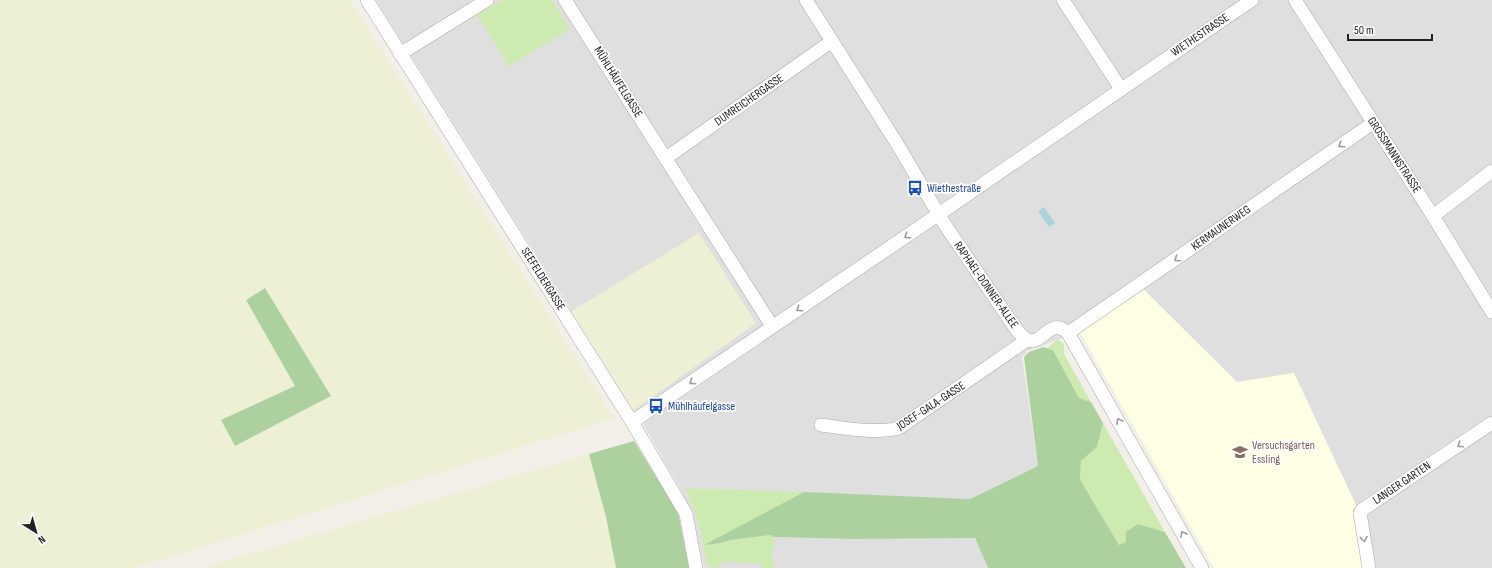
<svg xmlns="http://www.w3.org/2000/svg" width="1492" height="568" viewBox="0 0 1492 568" font-family="'Sofia Sans Condensed',sans-serif">
<style>
.residential{fill:#e0dfdf}
.education{fill:#ffffe5}
.farmland{fill:#eef0d5;fill-rule:evenodd}
.grass{fill:#cdebb0}
.forest{fill:#add19e}
.water{fill:#aad3df}
.lines{fill:none;stroke-linecap:round;stroke-linejoin:round}
.minor-casing{stroke:#a9a9a9;stroke-width:14}
.minor{stroke:#fff;stroke-width:13}
.oneway{stroke:#9c9c9c}
.labels{text-anchor:middle;dominant-baseline:central;stroke-width:3.5;stroke-linejoin:round;paint-order:stroke}
.street-label{font-size:12px;fill:#222;stroke:#fff}
.transit-label{font-size:12px;fill:#164399;stroke:#fff;text-anchor:start}
.education-label{font-size:12px;fill:#785e54;stroke:#fff;text-anchor:start}
</style>
<rect width="100%" height="100%" fill="#f2efe9"/>
<path class="residential" d="M376,0h1116v568h-129l-10,-59 3,-2 -103,-127 -16,2 -95,-94 -62,44 -54,19v2l-4,4 16,109 -68,33 -285,-11 14,36 71,11 4,2 80,2 121,-1 13,30h-284l-11,-51 -13,-29 -37,-64z"/>
<path class="education" d="M1142,288l95,94 57,-9 63,134 -4,2 11,59h-150l-134,-236z"/>
<g class="farmland">
<path d="M0,0h350l264,418 -479,150h-135zM265,288l66,108 -109,24 73,-34 -49,-86z"/>
<path d="M699,233l57,90 -122,87 -62,-99z"/>
<path d="M589,454l17,63 10,51h-415z"/>
</g>
<g class="grass">
<path d="M502,0h50l18,29 -61,37 -32,-51z"/>
<path d="M1056,340h3l5,4v10l27,48 -12,-4 -26,-48 -5,-2z"/>
<path d="M1103,423l62,109 -27,-8 -12,18 -7,3 -39,-67 1,-17 16,-14z"/>
<path d="M685,488l119,4 -99,53 15,-2 10,-3 40,-5 4,2v13h-3l3,18h-12l-1,-5 -40,-1v6h-2v-2l-9,2 -1,-3h-2l-8,-41z"/>
</g>
<g class="forest">
<path d="M265,288l66,108 -96,50 -14,-26 74,-34 -49,-86z"/>
<path d="M1043,347l10,3 26,48 12,4 12,21 -6,24 -16,14 -1,18 39,66 7,-3v-10l12,-8 27,8 21,36h-198l-13,-30 -121,1 -80,-2 -4,-2 -40,5 -10,3 -16,2 100,-53 166,7 68,-33 -14,-109 5,-5z"/>
<path d="M634,441l44,71 11,56h-73l-10,-51 -17,-63z"/>
</g>
<path class="water" d="M1044,207l11,16 -6,4 -11,-16z"/>
<g class="lines">
<defs>
<g id="minor">
<path d="M367,0l265,422 54,92 10,54"/>
<path d="M565,0l207,326"/>
<path d="M806,0l90,142 49,83 71,104c3,4 7,9 12,11 16,5 21,-24 40,-7l134,235"/>
<path d="M1063,0l58,89"/>
<path d="M1295,0l138,216 59,96"/>
<path d="M400,54l87,-54"/>
<path d="M666,158l166,-117"/>
<path d="M1433,216l59,-45"/>
<path d="M1068,333l305,-210"/>
<path d="M632,422l307,-208 313,-214"/>
<path d="M821,425c24,3 55,9 78,3l128,-88"/>
<path d="M1369,568l-9,-55 2,-3 130,-87"/>
</g>
</defs>
<use href="#minor" class="minor-casing"/>
<use href="#minor" class="minor"/>
</g>
<defs><path id="oneway-chevron" d="M-2-3.5L2.5 0L-2 3.5" fill="none" stroke-width="1.6" stroke-linecap="round" stroke-linejoin="round"/></defs>
<g class="oneway">
<use href="#oneway-chevron" transform="translate(1341 145) rotate(146)"/>
<use href="#oneway-chevron" transform="translate(907 236) rotate(146)"/>
<use href="#oneway-chevron" transform="translate(1177 259) rotate(145)"/>
<use href="#oneway-chevron" transform="translate(799 309) rotate(146)"/>
<use href="#oneway-chevron" transform="translate(692 382) rotate(146)"/>
<use href="#oneway-chevron" transform="translate(1119 421) rotate(-120)"/>
<use href="#oneway-chevron" transform="translate(1460 445) rotate(146)"/>
<use href="#oneway-chevron" transform="translate(1183 534) rotate(-120)"/>
<use href="#oneway-chevron" transform="translate(1364 539) rotate(81)"/>
</g>
<defs>
<symbol id="bus-bare" viewBox="-9 -9 18 18"><path d="M-5-6H5V4H4V6H2V4H-2V6H-4V4H-5ZM-3.5-4V0h7V-4ZM-3.5 1.2v1.5H-2V1.2ZM2 1.2v1.5H3.5V1.2Z" fill="#1a4fb4" stroke="#fff" stroke-width="2.5" paint-order="stroke"/></symbol>
<symbol id="university-bare" viewBox="-9 -9 18 18"><path d="M0-5L7-2L0 1L-7-2ZM-4 1L0 2.5L4 1V4Q0 6-4 4Z" fill="#8d6e63" stroke="#fff" stroke-width="2.5" paint-order="stroke"/></symbol>
</defs>
<g fill-rule="evenodd">
<use href="#bus-bare" x="904" y="177" width="22" height="22"/>
<use href="#bus-bare" x="645" y="395" width="22" height="22"/>
<use href="#university-bare" x="1229" y="441" width="22" height="22"/>
</g>
<g class="labels">
<g class="street-label">
<text transform="translate(1200 35) rotate(-34)">WIETHESTRASSE</text>
<text transform="translate(618 82) rotate(58)">MÜHLHÄUFELGASSE</text>
<text transform="translate(749 100) rotate(-35)">DUMREICHERGASSE</text>
<text transform="translate(1394 155) rotate(57)">GROSSMANNSTRASSE</text>
<text transform="translate(1221 228) rotate(-35)">KERMAUNERWEG</text>
<text transform="translate(543 279) rotate(58)">SEEFELDERGASSE</text>
<text transform="translate(986 285) rotate(55)">RAPHAEL-DONNER-ALLEE</text>
<text transform="translate(931 406) rotate(-33)">JOSEF-GALA-GASSE</text>
<text transform="translate(1402 483) rotate(-34)">LANGER GARTEN</text>
</g>
<g class="transit-label">
<text x="927" y="188">Wiethestraße</text>
<text x="668" y="406">Mühlhäufelgasse</text>
</g>
<g class="education-label">
<text x="1252" y="445">Versuchsgarten<tspan x="1252" dy="14">Essling</tspan></text>
</g>
</g>
<g transform="translate(36 532) rotate(143)" stroke="#ffffff" stroke-width="3" paint-order="stroke">
<path d="M0-3L7 15L0 10L-7 15Z" fill="#222222"/>
<text y="-6" font-size="11" font-weight="bold" text-anchor="middle" fill="#222222">N</text>
</g>
<path d="M1348 34v6h84v-6" fill="none" stroke="#222222" stroke-width="2"/>
<text x="1354" y="34" font-size="12" fill="#222222" stroke="#ffffff" stroke-width="3" paint-order="stroke">50 m</text>
</svg>
